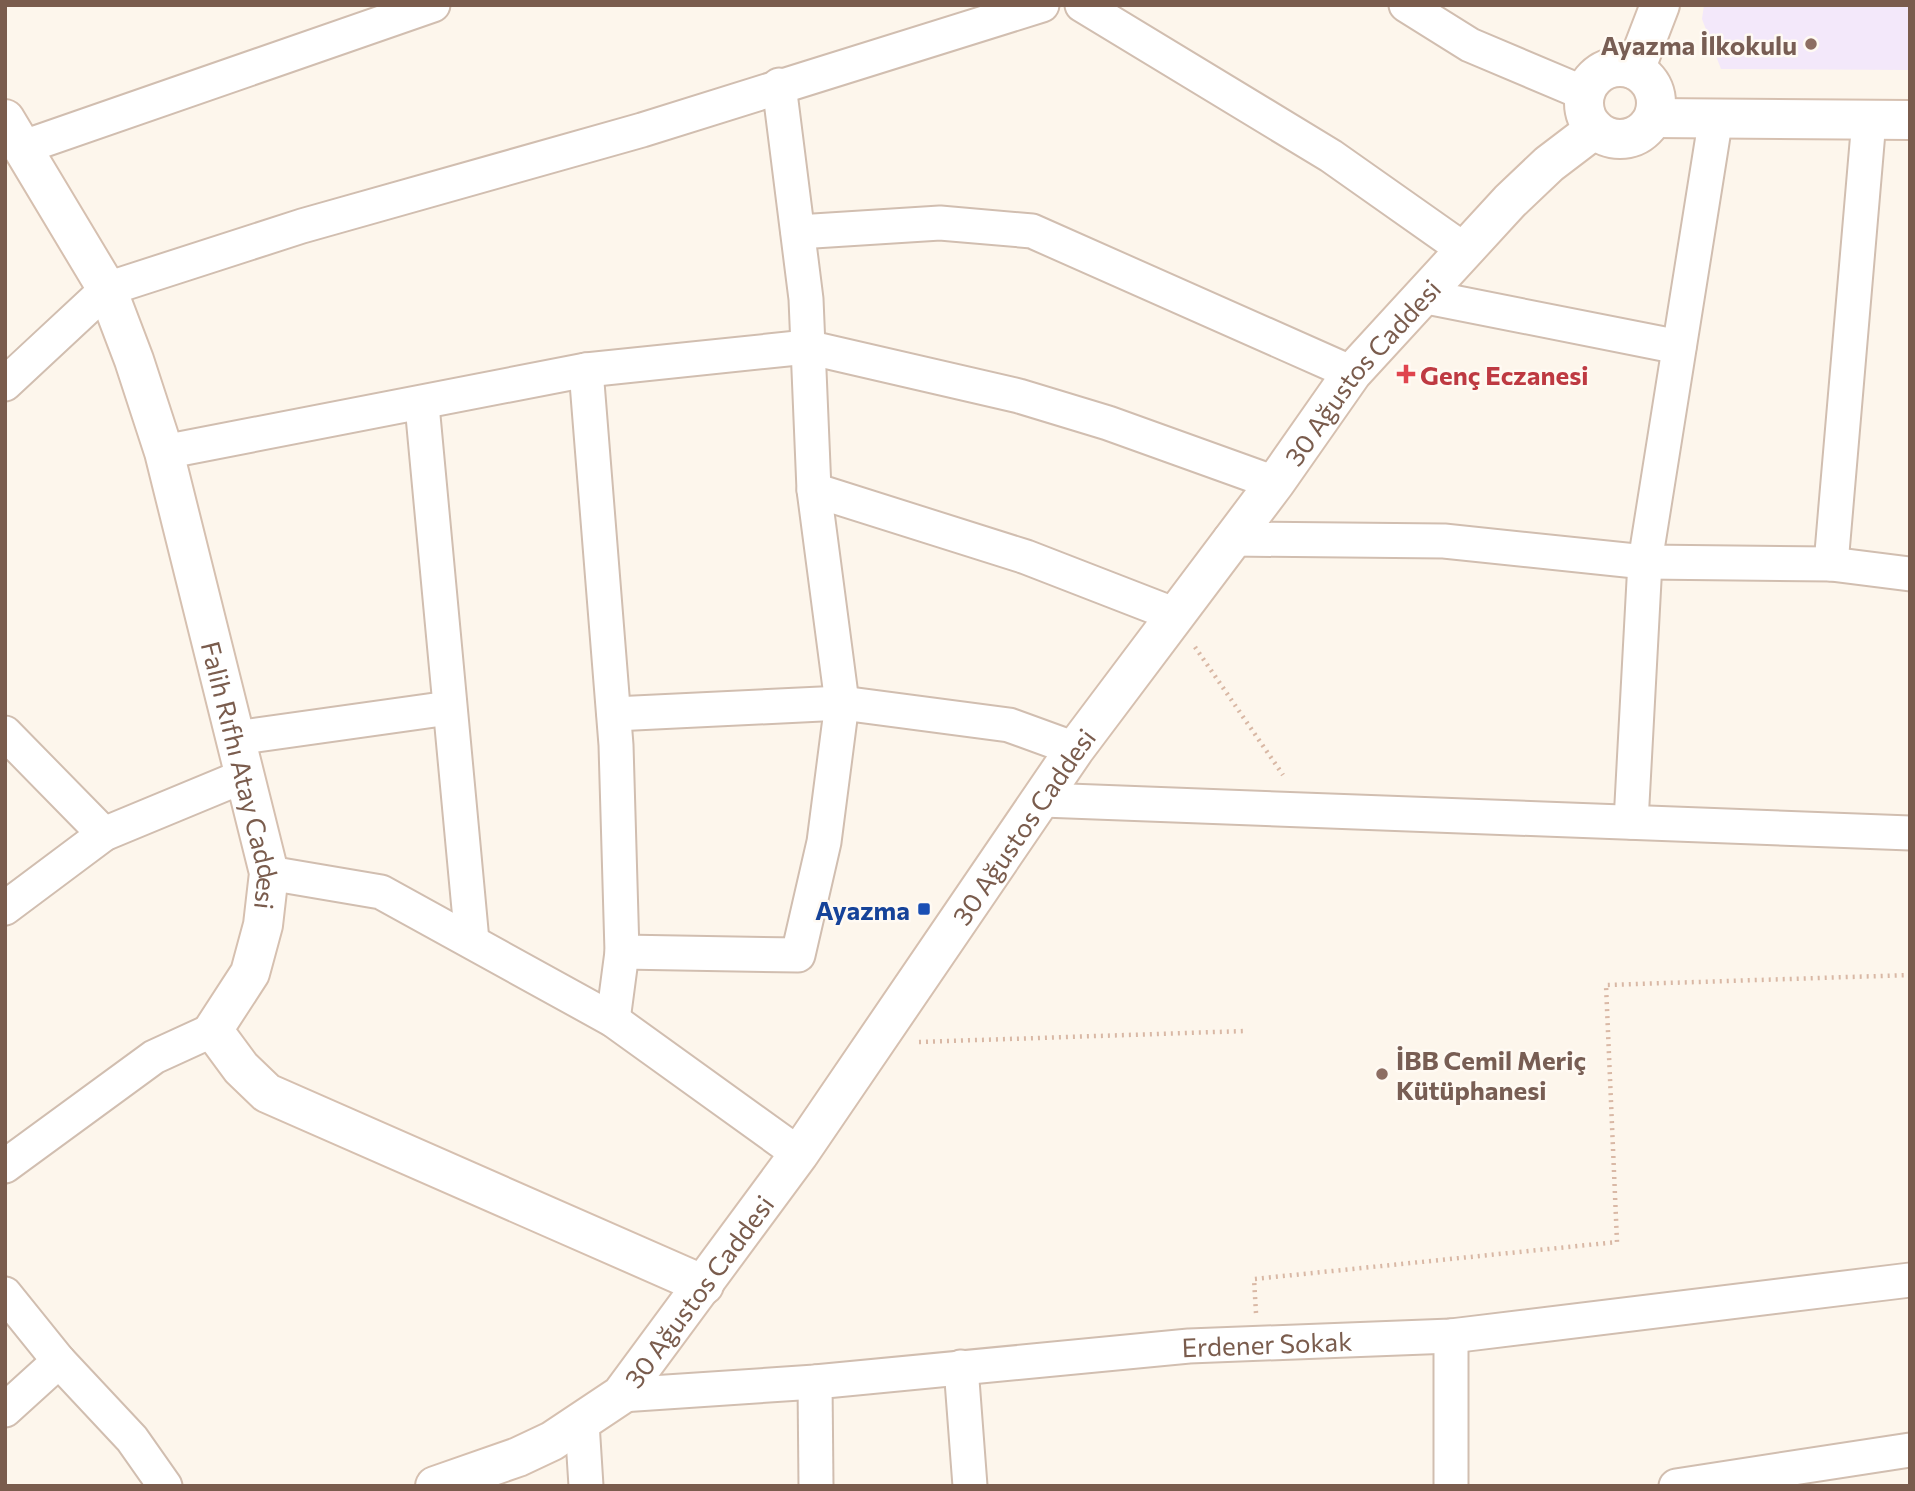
<svg xmlns="http://www.w3.org/2000/svg" width="1915" height="1491" viewBox="0 0 1915 1491" font-family="Commissioner,sans-serif">
<style>
.education{fill:#f3e8fa}
.lines{fill:none;stroke-linecap:round;stroke-linejoin:round}
.street-casing{stroke:#d1beb0;stroke-width:37}
.secondary-casing{stroke:#d6c0b0;stroke-width:42}
.path{stroke:#d9b8a5;stroke-width:4.5;stroke-dasharray:2 5;stroke-linecap:butt}
.street{stroke:#fff;stroke-width:33}
.secondary{stroke:#fff;stroke-width:38}
.education-dot{fill:#8d6e63;stroke:#fffaf3;stroke-width:2.5}
.health-dot{fill:#e0444e;stroke:#fffaf3;stroke-width:2.5}
.transit-dot{fill:#1a4fb4;stroke:#fffaf3;stroke-width:2.5}
.labels{text-anchor:middle;dominant-baseline:central;stroke-width:5;stroke-linejoin:round;paint-order:stroke}
.education-label{font-size:26px;font-weight:bold;fill:#785e54;stroke:#fffaf3;text-anchor:end}
.street-label{font-size:26px;fill:#7a5c4d;stroke:#fffaf3}
.health-label{font-size:26px;font-weight:bold;fill:#be3a42;stroke:#fffaf3;text-anchor:start}
.transit-label{font-size:26px;font-weight:bold;fill:#164399;stroke:#fffaf3;text-anchor:end}
</style>
<rect width="100%" height="100%" fill="#fdf6ec"/>
<path class="education" d="M1704,5h206v65l-189,-1 -19,-50z"/>
<g class="lines">
<defs>
<g id="street">
<path d="M1082,5l249,151 132,93"/>
<path d="M1406,5l64,40 116,49"/>
<path d="M21,148l412,-143"/>
<path d="M798,232l142,-9 92,8 320,142"/>
<path d="M1422,296l257,51"/>
<path d="M586,370l30,375 6,207 -9,68"/>
<path d="M5,384l102,-95 195,-63 340,-96 400,-125"/>
<path d="M422,405l50,536"/>
<path d="M164,452l422,-82 221,-23 212,49 89,27 167,60"/>
<path d="M814,490l212,67 147,57"/>
<path d="M1230,539l214,2 201,21 186,2 79,10"/>
<path d="M1831,564l38,-444"/>
<path d="M614,714l228,-11 167,22 66,24"/>
<path d="M5,733l99,101"/>
<path d="M235,738l214,-30"/>
<path d="M1043,800l867,33"/>
<path d="M1631,822l14,-260 71,-445"/>
<path d="M269,873l112,19 232,128 186,134"/>
<path d="M5,908l99,-74 140,-58"/>
<path d="M622,952l176,3 26,-113 18,-139 -28,-213 -8,-191 -27,-214"/>
<path d="M5,1166l149,-109 59,-27"/>
<path d="M5,1294l54,67 73,78 33,47"/>
<path d="M961,1367l9,119"/>
<path d="M815,1382l1,104"/>
<path id="s1" d="M621,1395l194,-13 374,-36 262,-10 459,-56"/>
<path d="M5,1410l54,-49"/>
<path d="M582,1423l4,63"/>
<path d="M1451,1486v-150"/>
<path d="M1676,1486l234,-36"/>
</g>
<g id="secondary">
<circle cx="1620" cy="103" r="36"/>
<path d="M1635,70l25,-65"/>
<path d="M1654,118l256,2"/>
<path id="s2" d="M5,119l102,170 27,71 30,92 105,421 -6,52 -13,48 -37,57 28,38 26,25 437,192"/>
<path id="s3" d="M435,1486l83,-29 34,-16 69,-46 178,-241 276,-405 200,-266 77,-110 158,-172 39,-37 46,-35"/>
</g>
</defs>
<use href="#street" class="street-casing"/>
<use href="#secondary" class="secondary-casing"/>
<g class="path">
<path d="M1195,647l88,128"/>
<path d="M919,1042l327,-11"/>
<path d="M1256,1313l-2,-34 363,-37 -11,-257 304,-10"/>
</g>
<use href="#street" class="street"/>
<use href="#secondary" class="secondary"/>
</g>
<g class="education-dot">
<circle cx="1811" cy="44" r="7"/>
<circle cx="1382" cy="1074" r="7"/>
</g>
<path class="health-dot" d="M1402.5 363.5h7v7h7v7h-7v7h-7v-7h-7v-7h7z"/>
<rect class="transit-dot" x="917" y="902" width="14" height="14" rx="3.5"/>
<g class="labels">
<g class="education-label">
<text x="1797" y="44">Ayazma İlkokulu</text>
<text x="1396" y="1059" text-anchor="start">İBB Cemil Meriç<tspan x="1396" dy="30">Kütüphanesi</tspan></text>
</g>
<g class="street-label">
<text stroke="none"><textPath href="#s3" startOffset="1472">30 Ağustos Caddesi</textPath></text>
<text stroke="none"><textPath href="#s2" startOffset="704">Falih Rıfhı Atay Caddesi</textPath></text>
<text stroke="none"><textPath href="#s3" startOffset="905">30 Ağustos Caddesi</textPath></text>
<text stroke="none"><textPath href="#s3" startOffset="338">30 Ağustos Caddesi</textPath></text>
<text stroke="none"><textPath href="#s1" startOffset="648">Erdener Sokak</textPath></text>
</g>
<g class="health-label">
<text x="1420" y="374">Genç Eczanesi</text>
</g>
<g class="transit-label">
<text x="910" y="909">Ayazma</text>
</g>
</g>
<rect width="1915" height="1491" fill="none" stroke="#7a5c4d" stroke-width="14"/>
</svg>
